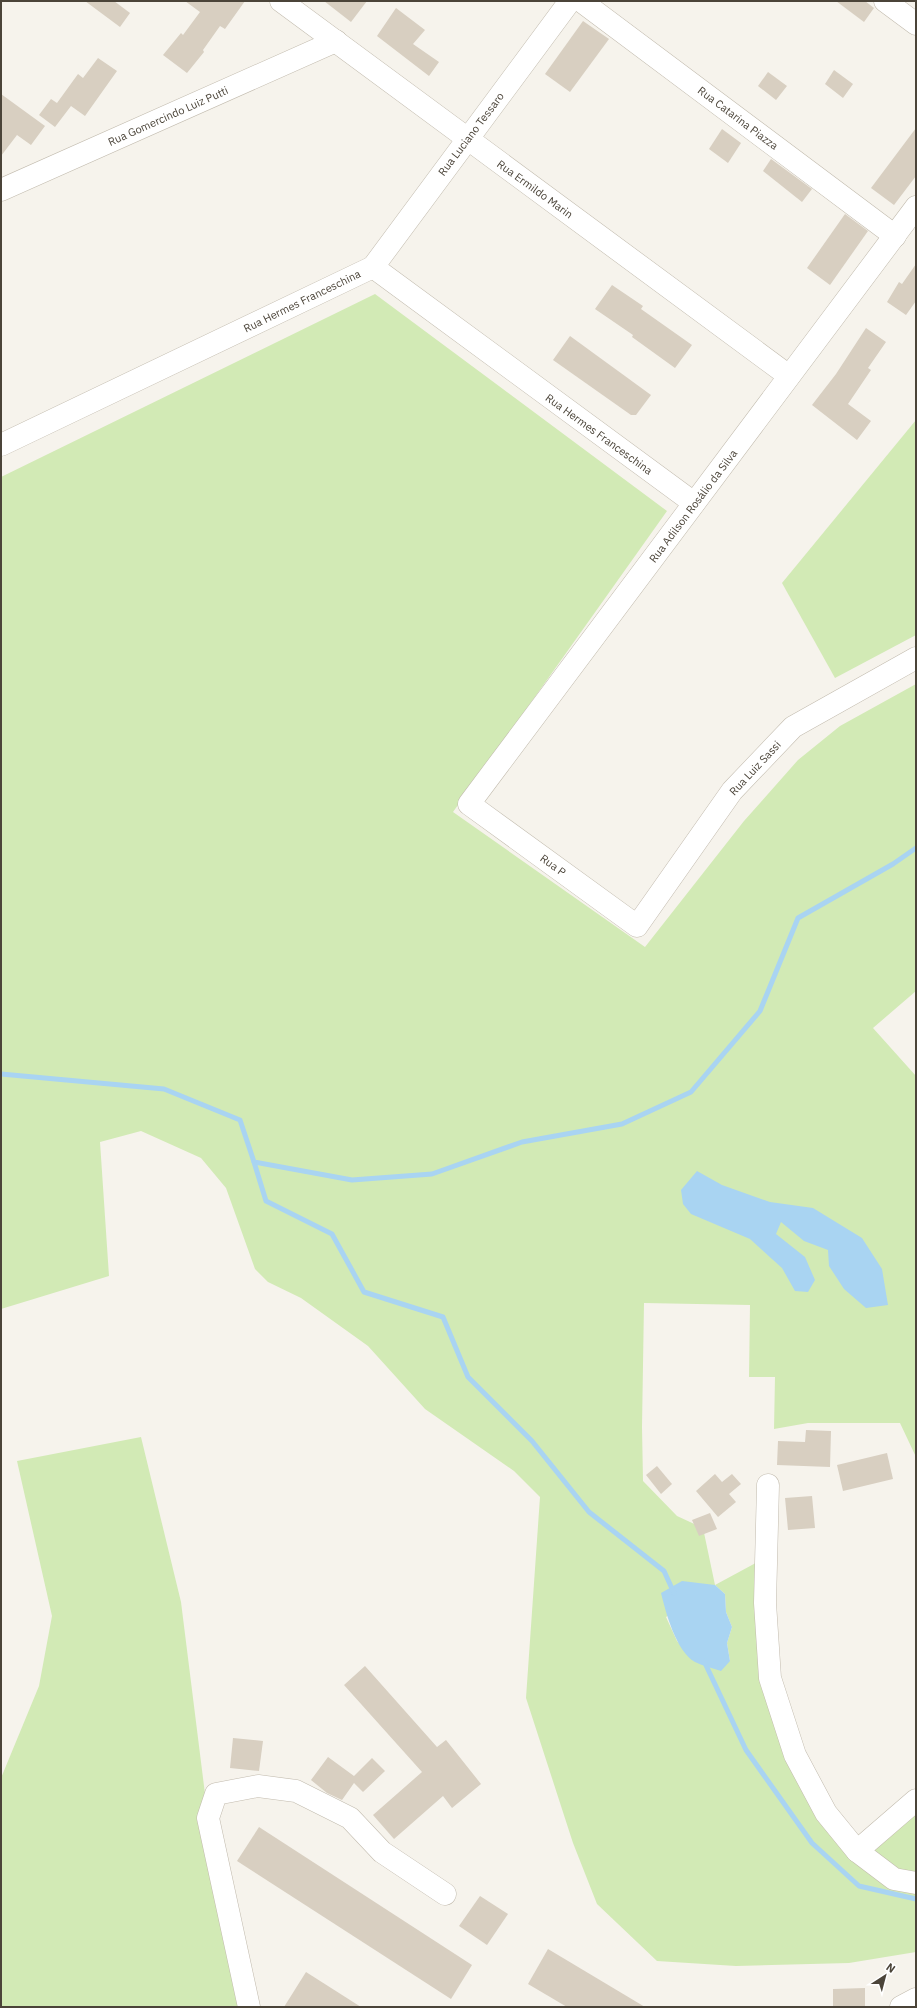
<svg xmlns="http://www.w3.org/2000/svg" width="917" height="2008" viewBox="0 0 917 2008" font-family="'IBM Plex Sans',sans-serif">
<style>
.green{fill:#d2eab5;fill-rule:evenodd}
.water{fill:#a9d4f2}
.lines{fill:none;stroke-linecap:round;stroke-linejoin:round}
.stream{stroke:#a9d4f2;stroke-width:5}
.building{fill:#d8cfc1}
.minor-casing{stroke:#c2bbae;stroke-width:23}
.minor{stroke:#fff;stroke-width:22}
.labels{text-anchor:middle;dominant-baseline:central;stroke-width:3;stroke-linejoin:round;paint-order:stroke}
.street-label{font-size:11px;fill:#4b4439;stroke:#fff}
</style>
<rect width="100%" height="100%" fill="#f6f3ec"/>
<g class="green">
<path d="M375,294l292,217 -214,301 192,135 99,-126 54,-61 42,-34 76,-42v307l-43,37 43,48v381l-16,-34h-92l-34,6 1,-52h-26l1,-72 -106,-2 -2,124 1,54 34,35 26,12 12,57 50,-27v45l30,152 62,95 59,-50v152l-67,11 -113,3 -79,-5 -60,-57 -24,-61 -47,-145 14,-201 -26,-26 -89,-62 -57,-63 -67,-48 -33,-16 -13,-13 -29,-81 -25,-30 -60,-27 -41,11 9,134 -108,33v-832zM715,1585l10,9 1,18 6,15 -5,16 3,18h-36l-17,-20 -11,-24z"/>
<path d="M916,420v215l-81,43 -53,-95z"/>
<path d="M141,1437l40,165 27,216 41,189h-248v-229l38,-92 13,-70 -35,-155z"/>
</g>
<g class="water">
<path d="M697,1171l25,14 48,17 43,6 49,30 20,31 6,36 -22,3 -22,-19 -15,-23 -1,-16 -24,-9 -23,-19 -5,12 29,23 10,23 -7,12 -13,-1 -13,-23 -32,-29 -59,-25 -8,-10 -2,-14z"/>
<path d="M682,1581l33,4 10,9 1,18 6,15 -5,16 3,18 -9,10c-8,-3 -18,-5 -26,-9 -19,-11 -29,-49 -34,-69z"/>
</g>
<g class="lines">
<g class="stream">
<path d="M1,1074l163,15 76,31 14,42 98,18 80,-6 90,-32 100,-18 69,-32 69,-81 38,-93 95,-54 23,-16"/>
<path d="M254,1162l12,39 66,33 32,58 79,25 25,60 64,64 57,71 75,59 10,22"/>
<path d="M704,1661l42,89 66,93 47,43 57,13"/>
</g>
</g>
<g class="building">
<path d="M85,1h29l16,12 -10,14z"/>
<path d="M185,1h60l-20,28 -5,-3 -17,24 1,2 -17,21 -24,-18 18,-22 2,2 17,-23z"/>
<path d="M324,1h43l-16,21z"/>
<path d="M836,1h29l9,7 -10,14z"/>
<path d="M396,8l29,22 -12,14 26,18 -10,14 -52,-40z"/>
<path d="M583,21l26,18 -39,53 -25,-18z"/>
<path d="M98,58l19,13 -32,45 -14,-10 -16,21 -16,-12 12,-16 6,4 21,-29 5,4z"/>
<path d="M834,70l19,14 -10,14 -18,-14z"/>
<path d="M768,72l19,14 -11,14 -18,-14z"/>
<path d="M1,94l44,32 -14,19 -14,-10 -16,21z"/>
<path d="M916,128v48l-22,29 -23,-17z"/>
<path d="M722,129l19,14 -13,20 -19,-14z"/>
<path d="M771,159l41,30 -10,13 -39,-31z"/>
<path d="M845,214l23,17 -38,54 -23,-17z"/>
<path d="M916,264v37l-10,14 -19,-13 12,-20 3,2z"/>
<path d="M612,285l31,21 -2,3 51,36 -17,23 -43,-31 1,-2 -38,-26z"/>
<path d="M866,328l20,14 -18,26 3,2 -23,34 23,17 -14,19 -45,-35 24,-31z"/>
<path d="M570,336l81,59 -15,20h-5l-78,-55z"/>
<path d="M806,1430l25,1 -1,36 -53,-2 1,-24 27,1z"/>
<path d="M887,1453l6,26 -50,12 -6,-26z"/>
<path d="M657,1466l15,18 -11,10 -15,-19z"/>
<path d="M715,1474l7,8 10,-8 9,10 -12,10 7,8 -18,15 -22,-26z"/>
<path d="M812,1496l3,32 -27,2 -3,-32z"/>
<path d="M710,1513l7,16 -18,7 -7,-16z"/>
<path d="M365,1666l72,81 9,-7 35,44 -29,24 -9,-12 -49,43 -21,-24 49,-43 -78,-87z"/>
<path d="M233,1738l30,3 -4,30 -29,-3z"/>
<path d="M328,1757l26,19 18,-18 13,13 -22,21 -9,-9 -12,17 -15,-7 -16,-13z"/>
<path d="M259,1827l213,138 -21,34 -214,-138z"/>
<path d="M480,1896l28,18 -21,31 -28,-19z"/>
<path d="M548,1949l97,58h-78l-39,-23z"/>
<path d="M306,1972l55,35h-77z"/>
<path d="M865,1988v19h-32v-18z"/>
</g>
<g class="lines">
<defs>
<g id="minor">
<path d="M281,1l508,375"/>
<path d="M581,1l314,235"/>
<path d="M885,1l31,23"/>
<path d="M1,190l335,-149"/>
<path d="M916,207l-447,597 168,122 95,-135 61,-64 123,-69"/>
<path d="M373,267l197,-266"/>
<path d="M1,445l372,-178 321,236"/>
<path d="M768,1485l-3,118 5,75 25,77 31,58 31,38 37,28 22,4"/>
<path d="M857,1851l59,-51"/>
<path d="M249,2007l-41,-189 8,-24 42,-8 38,5 54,27 32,34 63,42"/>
<path d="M901,2007l15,-8"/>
</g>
</defs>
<use href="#minor" class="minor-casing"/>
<use href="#minor" class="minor"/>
</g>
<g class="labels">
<g class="street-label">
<text transform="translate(168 116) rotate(-24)">Rua Gomercindo Luiz Putti</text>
<text transform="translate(738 118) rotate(37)">Rua Catarina Piazza</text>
<text transform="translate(471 134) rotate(-53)">Rua Luciano Tessaro</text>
<text transform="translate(535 189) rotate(36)">Rua Ermildo Marin</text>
<text transform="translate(302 301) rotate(-26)">Rua Hermes Franceschina</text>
<text transform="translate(599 434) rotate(36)">Rua Hermes Franceschina</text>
<text transform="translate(693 506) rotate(-53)">Rua Adilson Rosálio da Silva</text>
<text transform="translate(755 768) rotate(-47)">Rua Luiz Sassi</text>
<text transform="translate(553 865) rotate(36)">Rua P</text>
</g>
</g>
<rect width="917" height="2008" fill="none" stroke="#4b4439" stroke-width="4"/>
<g transform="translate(885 1976) rotate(36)" stroke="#ffffff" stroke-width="3" paint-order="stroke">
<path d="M0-3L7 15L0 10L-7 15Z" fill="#4b4439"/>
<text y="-6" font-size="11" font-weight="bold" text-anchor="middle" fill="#4b4439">N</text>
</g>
</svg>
